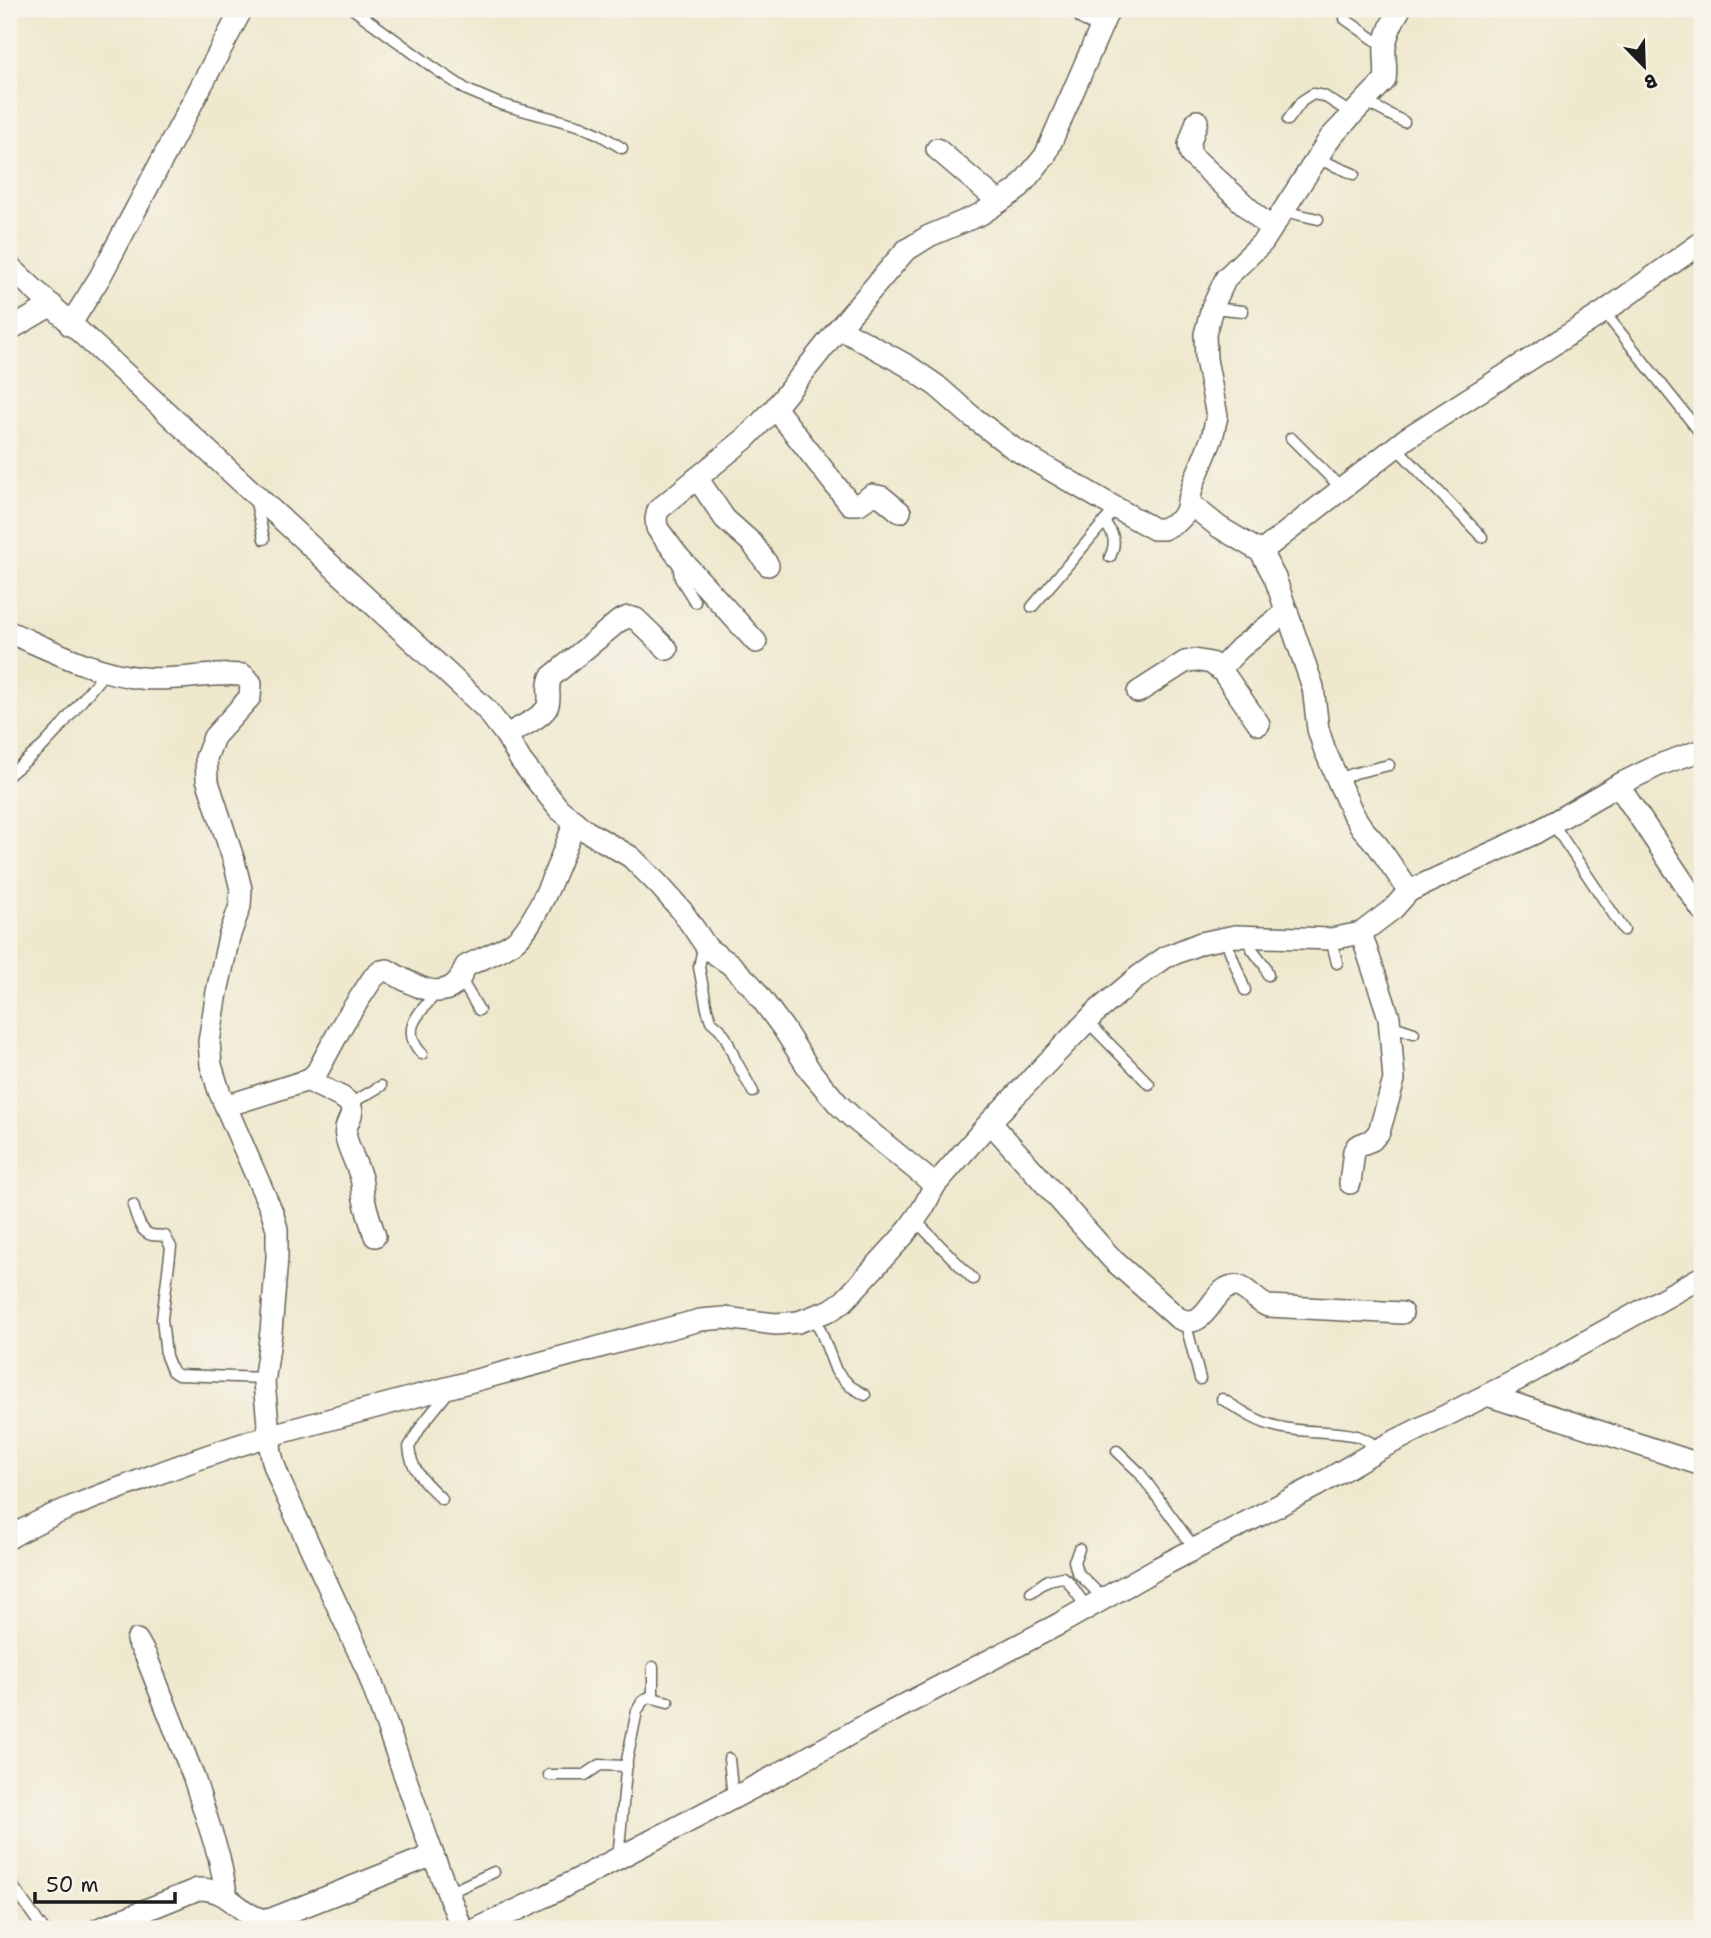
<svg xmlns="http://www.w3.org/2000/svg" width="1711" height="1938" viewBox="0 0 1711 1938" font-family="'Shantell Sans',sans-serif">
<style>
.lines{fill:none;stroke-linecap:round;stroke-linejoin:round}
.lane-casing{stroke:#66635a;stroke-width:13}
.street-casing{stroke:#66635a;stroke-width:24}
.lane{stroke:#fff;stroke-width:10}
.street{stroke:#fff;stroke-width:21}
</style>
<rect width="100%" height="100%" fill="#f7f3e8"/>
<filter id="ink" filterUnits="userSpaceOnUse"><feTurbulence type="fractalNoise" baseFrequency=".0143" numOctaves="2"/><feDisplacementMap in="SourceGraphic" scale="14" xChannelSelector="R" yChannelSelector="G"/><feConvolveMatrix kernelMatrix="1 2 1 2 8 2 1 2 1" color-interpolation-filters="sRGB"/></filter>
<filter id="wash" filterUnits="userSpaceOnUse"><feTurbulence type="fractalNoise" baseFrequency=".00686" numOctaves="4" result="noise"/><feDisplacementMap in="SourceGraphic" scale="28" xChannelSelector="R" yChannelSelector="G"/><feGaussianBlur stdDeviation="1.57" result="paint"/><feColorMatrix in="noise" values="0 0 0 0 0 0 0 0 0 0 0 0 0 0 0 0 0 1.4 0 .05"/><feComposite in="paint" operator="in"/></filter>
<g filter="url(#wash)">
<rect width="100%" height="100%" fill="#eee8cd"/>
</g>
<g filter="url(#ink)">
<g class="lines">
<defs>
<g id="lane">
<path d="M353,9l81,59 33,22 33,14 81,22 18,8 23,14"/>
<path d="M1078,9l-1,3 4,7 19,10"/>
<path d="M1345,19l40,28"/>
<path d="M1364,101l40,21"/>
<path d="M1288,120l14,-19 11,-7 11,2 28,18"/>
<path d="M1316,158l38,16"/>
<path d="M1283,211l35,8"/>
<path d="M1212,308l31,3"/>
<path d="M1604,312l98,123"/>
<path d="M1291,438l51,51"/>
<path d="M1396,447l86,90"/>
<path d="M255,498l9,41"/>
<path d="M1104,522c10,12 13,20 6,35"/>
<path d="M678,561l2,17 15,24"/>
<path d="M1032,607l84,-99"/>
<path d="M9,775l34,-29 15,-16 47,-58"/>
<path d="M1337,780l18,-7 34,-8"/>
<path d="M1553,824l71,106"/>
<path d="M1249,936l3,13 13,17 3,9"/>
<path d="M1225,938l20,52"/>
<path d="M1331,939l6,24"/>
<path d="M704,943l-5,24 8,42 4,12 9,8 6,9 9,21 18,33"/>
<path d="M460,978l19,32"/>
<path d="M1087,1021l62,63"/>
<path d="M1390,1025l24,8"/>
<path d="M422,1054c-24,-26 -1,-42 16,-63"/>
<path d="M350,1104l31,-18"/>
<path d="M133,1205c3,10 7,28 19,30 4,1 8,0 13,1l6,11 -9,72 4,37 6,15 6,4 87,3"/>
<path d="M915,1220l58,59"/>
<path d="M815,1316l21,55 14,15 15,9"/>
<path d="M1185,1321l15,58"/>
<path d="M1222,1399c17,10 33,22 53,27 27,8 55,3 82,10 8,3 16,8 24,12"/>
<path d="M1117,1451l22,21 56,77"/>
<path d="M442,1499c-16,-15 -31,-28 -33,-52l13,-22 28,-35"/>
<path d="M1079,1549l-5,12 3,11 27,27"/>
<path d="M1031,1592l17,-12 14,-3 6,4 19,27"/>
<path d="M653,1667v30"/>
<path d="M729,1759l4,39"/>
<path d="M549,1775h36l15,-10 27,1"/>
<path d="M618,1859l9,-99 10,-49 5,-9 7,-5 19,5"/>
<path d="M9,1876l5,12 29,41"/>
<path d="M448,1893l46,-21"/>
</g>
<g id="street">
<path d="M1197,121l-8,24 2,10 80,74"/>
<path d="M937,149l62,53"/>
<path d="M9,266l477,443 20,26 15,26 38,48 27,22 45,26 29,29 22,25 26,38 22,15 22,22 31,42 28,44 28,33 14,13 82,67"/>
<path d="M70,325l30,-48 142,-268"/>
<path d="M839,328l69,38 29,20 33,29 43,33 103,60 38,21h9l14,-7 8,-8 9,-32 18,-44 5,-22 -11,-57 -1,-25 7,-26 14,-30 37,-36 67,-104 55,-58c2,-12 -1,-23 0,-34 2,-14 8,-26 15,-37"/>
<path d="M9,330l43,-25"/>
<path d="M775,408l75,96h9l13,-9 10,2 18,15"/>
<path d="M697,478l28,41 27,24 16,22"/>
<path d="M1188,502l31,25 42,25 14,26 38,109 5,42 6,19 15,35 14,31 9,14 16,18 31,45"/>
<path d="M1261,552l146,-114 197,-126 98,-70"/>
<path d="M9,632c42,18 85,41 132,46 33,4 68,-6 102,-3l8,8 -1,14 -36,40 -8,21 1,21 27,82 7,28 -1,17 -11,31 -12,55 -8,50 2,23 8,26 53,121 5,17v29l-6,74 -7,51 7,70 3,12 8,21 85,184 66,185 29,74"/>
<path d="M756,642l-79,-87 -20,-27 -1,-9 2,-9 88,-72 29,-30 64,-80 66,-77 24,-15 52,-22 36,-24 28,-34 64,-147"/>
<path d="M1220,669l20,-21 47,-37"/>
<path d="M1138,692l47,-30 9,-2 17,3 11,8 37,53"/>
<path d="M506,735c10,-6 39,-18 42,-30 3,-10 -2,-17 3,-28l68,-56 9,-4 8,2 31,30"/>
<path d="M1618,785l84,125"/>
<path d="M307,1080l36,18c20,14 -1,23 3,39 3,14 11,27 15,41 2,7 1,14 3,21 3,13 7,25 11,37"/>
<path d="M226,1106l76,-24 9,-4 6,-6 27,-50 29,-44 8,-7 6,-1c20,11 52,34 71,11 4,-5 5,-10 8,-15 16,-8 34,-14 48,-24 24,-18 49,-90 61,-120"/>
<path d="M990,1122l123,138 65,58c30,16 34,-34 58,-32 11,1 20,16 32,20l134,7"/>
<path d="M1350,1183l4,-32 3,-5 15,-6 7,-8 15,-52 -5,-63 -28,-84"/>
<path d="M1487,1395l215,70"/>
<path d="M9,1538c38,-23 81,-39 122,-54 46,-18 91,-34 137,-48l432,-116 24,-2 52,6 22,-2 33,-12 13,-9 61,-67 18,-26 12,-23 55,-63 105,-109 44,-37 27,-19 35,-14 34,-7 96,3 30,-6 32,-24 16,-18 126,-58 83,-48 41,-20 43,-15"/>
<path d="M137,1640l9,16 48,122 25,79 8,40"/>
<path d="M99,1929l99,-40c34,-1 42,30 71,31l164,-65"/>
<path d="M477,1929l67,-32 235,-123 85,-48 195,-102 99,-56 160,-83 63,-37 136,-68 185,-103"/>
</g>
</defs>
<use href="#lane" class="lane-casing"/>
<use href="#street" class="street-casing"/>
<use href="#lane" class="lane"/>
<use href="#street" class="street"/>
</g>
</g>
<rect width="1711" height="1938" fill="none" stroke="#f7f3e8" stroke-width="35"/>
<g transform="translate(1644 66) rotate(157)" stroke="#f7f3e8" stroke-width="5" paint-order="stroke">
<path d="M0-5L12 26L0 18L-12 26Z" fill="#1c1c1c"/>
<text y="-10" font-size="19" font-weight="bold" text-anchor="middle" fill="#1c1c1c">B</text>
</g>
<path d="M35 1892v10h140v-10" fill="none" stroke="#1c1c1c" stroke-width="3.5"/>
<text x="46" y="1892" font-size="21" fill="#1c1c1c" stroke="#f7f3e8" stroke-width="5" paint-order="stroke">50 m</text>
</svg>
